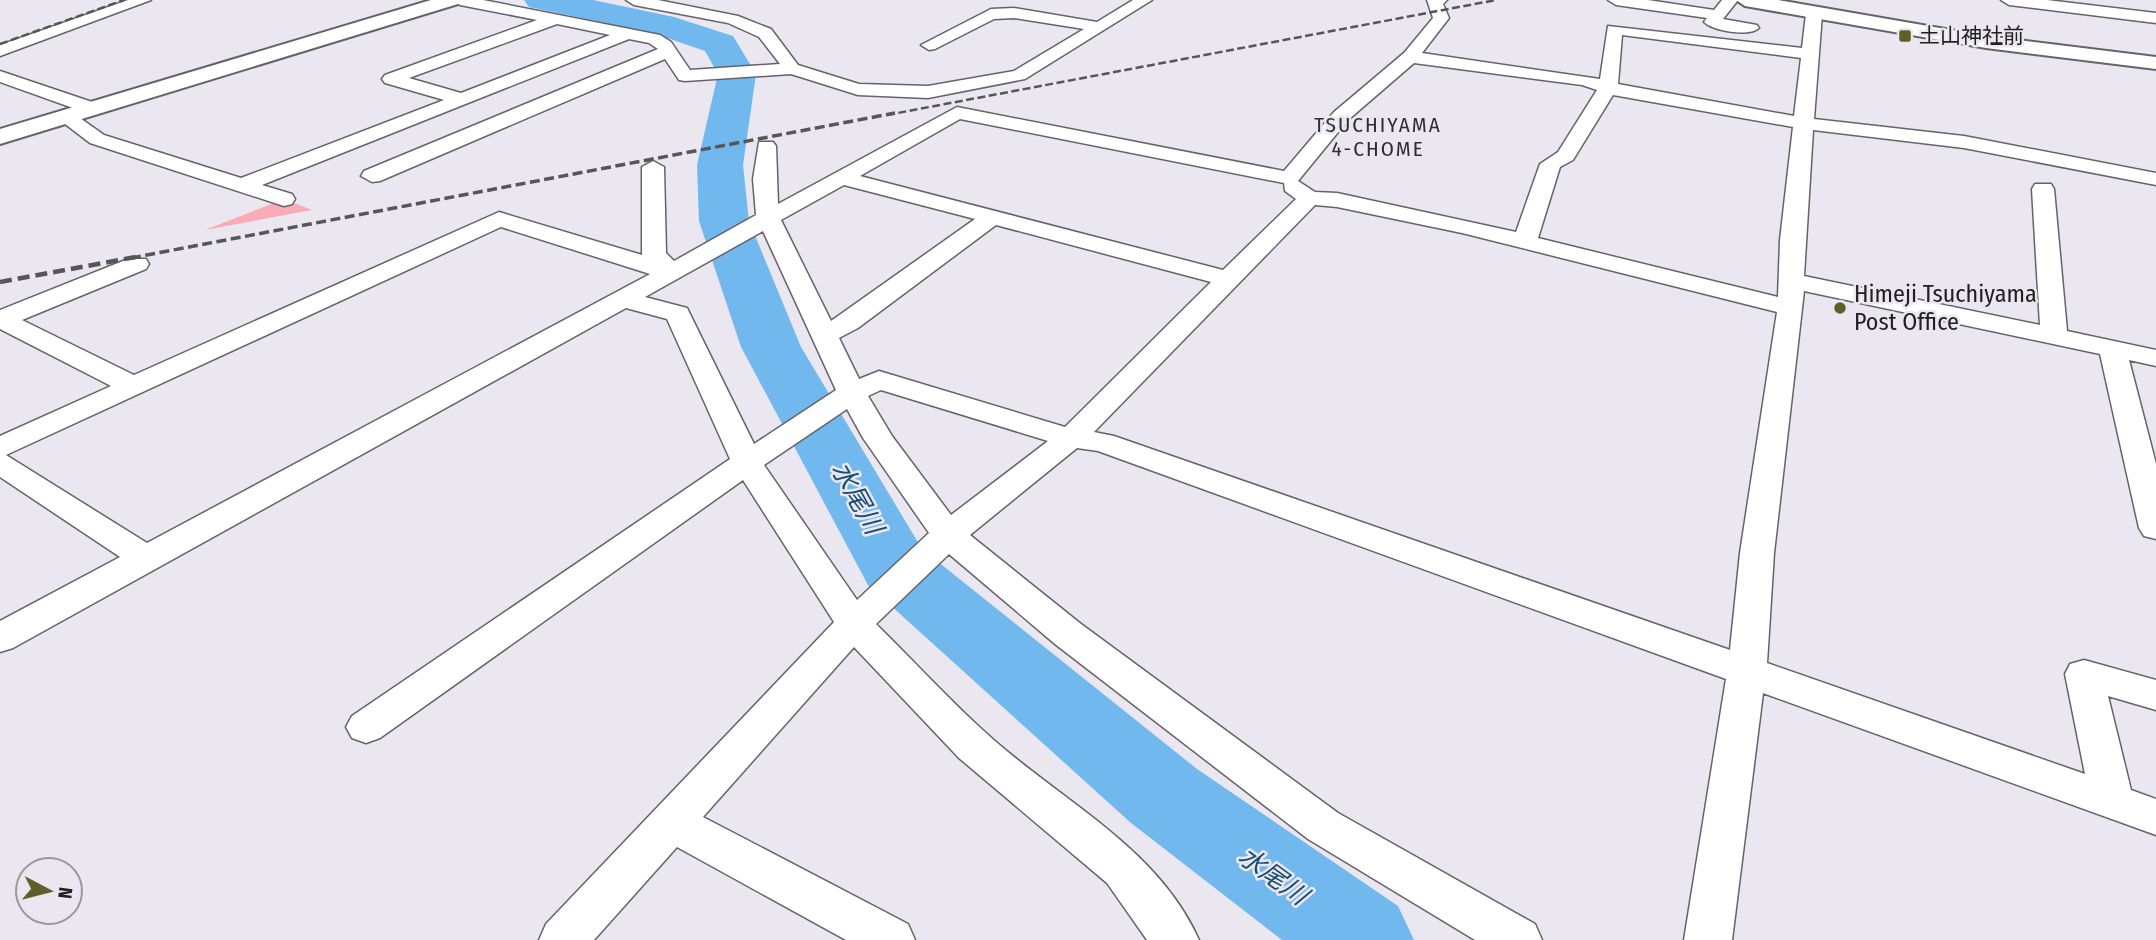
<svg xmlns="http://www.w3.org/2000/svg" width="2156" height="940" viewBox="0 0 2156 940" font-family="'Fira Sans Condensed','Noto Sans JP',sans-serif">
<style>
.green{fill:#f9acb7}
.lines{fill:none;stroke-linecap:round;stroke-linejoin:round}
.river{fill:#71b8ef;fill-rule:evenodd}
.street-casing{stroke:#66626a;stroke-width:3}
.secondary-casing{stroke:#66626a;stroke-width:4}
.street{fill:#fff;fill-rule:evenodd}
.secondary{fill:#fff;fill-rule:evenodd}
.rail-far2{stroke:#565559;stroke-width:2.5;stroke-dasharray:8 3.5;stroke-linecap:butt}
.rail-far1{stroke:#565559;stroke-width:3.5;stroke-dasharray:10 4.5;stroke-linecap:butt}
.rail{stroke:#565559;stroke-width:4.5;stroke-dasharray:12 6;stroke-linecap:butt}
.poi-dot{fill:#625e2a;stroke:#ebe7f0;stroke-width:2.5}
.labels{text-anchor:middle;dominant-baseline:central;stroke-width:5;stroke-linejoin:round;paint-order:stroke}
.far-poi-label{font-size:21px;fill:#212023;stroke:#ebe7f0;text-anchor:start}
.far-neighbourhood-label{font-size:21px;letter-spacing:2px;fill:#302c33;stroke:#ebe7f0}
.poi-label{font-size:24px;fill:#212023;stroke:#ebe7f0;text-anchor:start}
.water-label{font-size:26px;font-style:italic;fill:#194d72;stroke:#ebe7f0}
</style>
<rect width="100%" height="100%" fill="#ebe7f0"/>
<path class="green" d="M284,199l28,11 -107,20z"/>
<g class="lines">
<path class="river" d="M524,0h69l81,17 59,19 23,38 -13,91 6,56 52,126 121,202 275,220 201,137 16,34h-132l-151,-117 -263,-238 -127,-238 -42,-126 -2,-56 21,-91 -13,-23 -52,-18 -124,-26z"/>
<defs>
<g id="street">
<path d="M128,0h23l-151,56v-11z"/>
<path d="M452,0h31l177,35 11,7 19,28 90,-6 -21,-27 -31,-14 -94,-18 -8,-5h32l80,16 33,13 27,36 61,19 69,2 86,-15 70,-42 -70,-11 -20,1 -59,30 -6,1 -8,-5 70,-36 23,-1 83,14 36,-22h19l-127,79 -97,19 -70,-3 -67,-21 -106,7 -6,-1 -14,-21 -285,122 -8,1 -11,-6 3,-5 294,-122 -9,-6 -20,-4 -367,146 30,9 3,5 -3,5 -8,2 -194,-63 -34,-26 3,-4h14l31,22 137,43 203,-78 -59,-17 -3,-4 3,-4 152,-55 -77,-15zM557,24l53,11 -149,58 -52,-15z"/>
<path d="M1427,0h20l-4,4 6,14 -27,35 178,26 8,-53 194,22 4,-34 8,-5 8,5 -8,105 150,17 192,37v12l-192,-37 -151,-18 -9,146 236,49 -8,-136 3,-5h16l3,5 13,142 89,19v16l-27,-6 27,104v75l-12,-3 -5,-8 -39,-174 -296,-63 -30,262 -7,110 318,111 -20,-100 5,-10 14,-4 72,20v30l-48,-14 23,94 25,9v36l-393,-142 -31,247h-48l42,-261 -628,-228 -21,-3 -107,87 111,89 257,189 197,111 7,16h-67l-167,-101 -253,-195 -106,-90 -73,70c37,36 72,75 110,109 73,67 171,113 213,207h-52l-40,-57 -148,-125 -105,-111 -151,170 205,107 7,16h-69l-169,-93 -83,93h-55l7,-16 288,-302 -91,-142 -363,258 -14,5 -14,-5 -6,-11 6,-11 378,-257 -63,-140 -41,-11 -613,340 -13,4v-31l120,-64 -120,-80v-41l111,-50 -111,-57v-19l128,-51h18l3,5 -3,5 -124,51 112,55 365,-163 143,43v-88l11,-6 11,6 2,86 8,8 82,-46 -3,-36 6,-37h14l3,4 2,58 179,-97 327,64 50,-59 70,-59 29,-35zM1622,35l179,23 -7,58 -176,-32zM1414,63l168,22 15,5 -39,62 -18,12 -24,68 -179,-39 -22,-1 -17,-11 50,-61zM1613,95l180,32 -13,113 -2,57 -240,-59 22,-71 13,-7zM960,119l324,64 1,8 11,8 -73,71 -363,-94zM844,185l131,34 -144,102 -50,-101zM1315,205l22,2 125,26 315,79 -37,241 -10,97 -616,-214 -20,-4zM996,225l215,57 -146,145 -186,-56 -20,8 -20,-41 19,-10zM501,227l149,47 -503,269 -141,-88zM763,231l73,159 -82,54 -67,-136 -42,-11zM881,390l167,51 -97,74 -59,-79 -24,-40zM847,409l16,29 66,95 -72,67 -93,-135z"/>
<path d="M1608,0h40l66,10 8,-10h16l-15,19 34,6 2,3c-9,9 -46,3 -55,-6l3,-4 -91,-13z"/>
<path d="M2001,0h46l109,13v10l-147,-18z"/>
<path d="M0,71l101,34 3,4 -3,4h-14l-87,-31z"/>
</g>
<g id="secondary">
<path d="M431,0h29l-2,4 -458,140v-15z"/>
<path d="M1736,0h42l208,36 170,21v12l-170,-21 -241,-42z"/>
</g>
</defs>
<use href="#street" class="street-casing"/>
<use href="#secondary" class="secondary-casing"/>
<use href="#street" class="street"/>
<use href="#secondary" class="secondary"/>
<g class="rail-far2">
<path d="M0,44l124,-44"/>
<path d="M887,115l609,-115"/>
</g>
<path class="rail-far1" d="M131,258l764,-145"/>
<path class="rail" d="M0,282l141,-26"/>
</g>
<g class="poi-dot">
<rect x="1898" y="29" width="14" height="14" rx="3.5"/>
<circle cx="1840" cy="308" r="7"/>
</g>
<g class="labels">
<g class="far-poi-label">
<text x="1919" y="36">土山神社前</text>
</g>
<g class="far-neighbourhood-label">
<text x="1378" y="125">TSUCHIYAMA<tspan x="1378" dy="24">4-CHOME</tspan></text>
</g>
<g class="poi-label">
<text x="1854" y="294">Himeji Tsuchiyama<tspan x="1854" dy="28">Post Office</tspan></text>
</g>
<g class="water-label">
<text transform="translate(857 498) rotate(61)">水尾川</text>
<text transform="translate(1273 876) rotate(36)">水尾川</text>
</g>
</g>
<g transform="translate(49 891) rotate(97)"><circle r="33" fill="#ebe7f0" stroke="#9a979e" stroke-width="2"/>
<path d="M0-5L12 26L0 18L-12 26Z" fill="#625e2a"/>
<text y="-10" font-size="19" font-weight="bold" text-anchor="middle" fill="#212023">N</text>
</g>
</svg>
